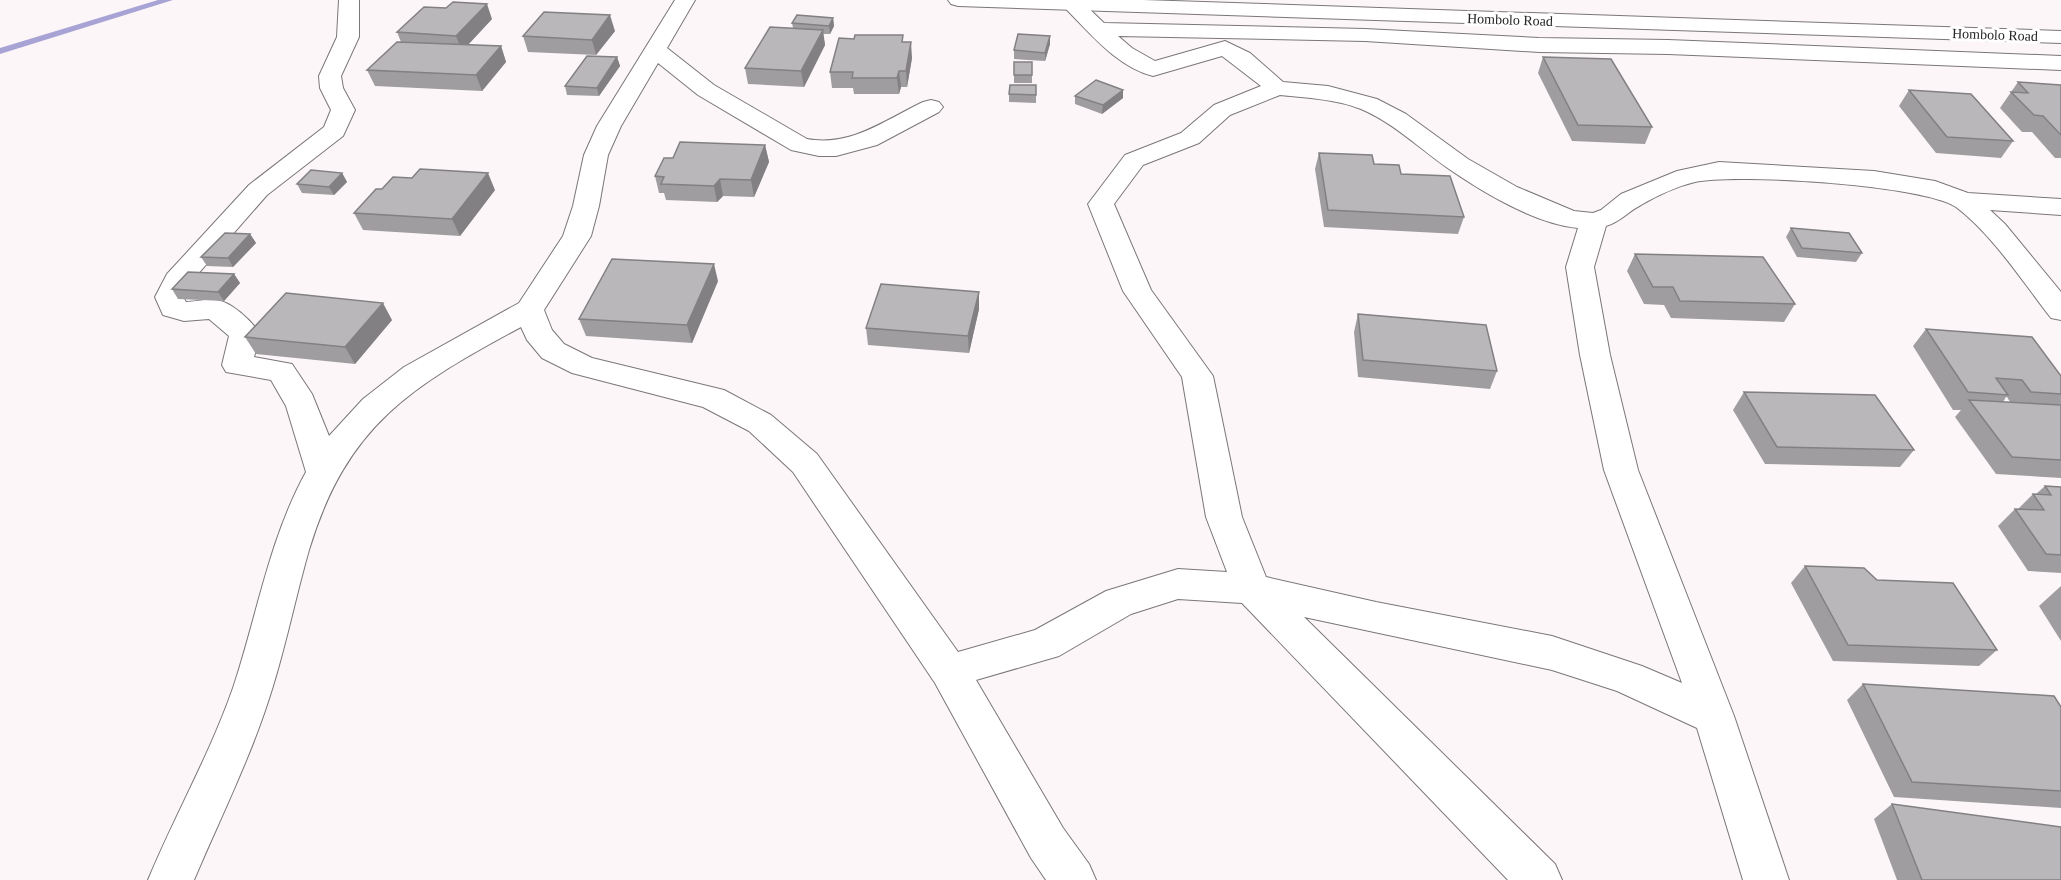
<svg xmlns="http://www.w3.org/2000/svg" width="2061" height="880" viewBox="0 0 2061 880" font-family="Georgia,serif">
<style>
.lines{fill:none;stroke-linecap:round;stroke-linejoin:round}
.stream{fill:#a8a3d5;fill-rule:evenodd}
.street-casing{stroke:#7b7678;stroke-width:2}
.secondary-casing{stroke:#7b7678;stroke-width:2}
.street{fill:#fff;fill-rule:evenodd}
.secondary{fill:#fff;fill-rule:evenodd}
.wall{fill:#a09da1;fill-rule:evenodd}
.shaded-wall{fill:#828083}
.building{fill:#bab7bb;stroke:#828083;stroke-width:1.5}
.labels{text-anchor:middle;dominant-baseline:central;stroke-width:6;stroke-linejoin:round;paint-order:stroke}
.far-street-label{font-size:14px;fill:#262425;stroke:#fff}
</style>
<rect width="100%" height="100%" fill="#fcf6f9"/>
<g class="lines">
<path class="stream" d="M158,0h15l-173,54v-6z"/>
<defs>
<path id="street" d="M339,0h20v37l-18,39 2,12 12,22 -12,26 -76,59 -77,88 -7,14 3,5c9,0 20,-3 29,-2 16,1 37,21 45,34l-6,23 38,7 20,30 17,42 34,-37 41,-32 115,-64 44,-67 10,-30 11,-51 13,-29 78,-126h20l-28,48 47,37 93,54c44,8 78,-19 116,-37l8,-2 8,2 4,5 -4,5 -62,33 -41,11h-17l-28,-6 -93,-55 -40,-32 -37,63 -13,29 -9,51 -8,30 -47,74 8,20 12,14 28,14 132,32 47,25 46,39 141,198 77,-22 71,-39 72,-22 49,3 -21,-55 -24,-140 -59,-86 -35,-87 37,-49 56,-22 33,-28 47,-19 -39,-30 -69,20c-36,-9 -63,-43 -88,-68l-3,-4 2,-4h16l24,23 261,6 174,9 129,2 393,16v14l-393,-16 -129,-2 -174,-11 -247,-5 14,12 23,13 70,-20 25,12 33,29 45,4 49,13 29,15 62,45 49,28 57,24 19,2 8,-3 20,-16 56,-23 42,-9 155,9 61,10 33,12 93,6v16l-71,-5 15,14 56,68v28l-10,-2c-28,-36 -59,-84 -95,-111 -32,-22 -221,-34 -261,-25 -17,4 -39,14 -54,23 -14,7 -19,16 -35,21l-12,41 16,88 28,115 96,246 55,164h-46l-46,-152 -80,-37 -65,-21 -248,-53 251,247 7,16h-54l-266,-277 -64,-4 -47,15 -72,42 -83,24 87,148 26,36 7,16h-50l-15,-22 -96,-175 -142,-211 -44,-41 -46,-24 -131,-34 -30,-15 -15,-18 -6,-13c-109,59 -174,97 -212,223 -13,45 -22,91 -36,136 -20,67 -52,130 -79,194h-46c27,-65 62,-126 85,-192 24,-72 36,-149 73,-216l-20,-66 -15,-26 -45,-8 -4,-7 7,-29 -20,-17 -25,2 -21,-6 -8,-18 12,-23 82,-89 75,-58 7,-17 -11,-22 -1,-12 18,-39zM1280,95c27,3 56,4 81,14 33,14 59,40 88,60 35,24 87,55 129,59l-12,39 14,88 24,115 78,213 -40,-17 -90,-30 -176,-34 -110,-25 -24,-60 -29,-141 -62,-86 -37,-86 29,-39 56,-22 31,-28z"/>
<path id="secondary" d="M948,0h195l918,31v12l-1103,-37 -7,-2z"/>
</defs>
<use href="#street" class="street-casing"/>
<use href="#secondary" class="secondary-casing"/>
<use href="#street" class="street"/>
<use href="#secondary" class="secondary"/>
</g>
<g class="wall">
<path d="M833,18l1,8 -4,8h-7l2,11 -21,42 -56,-3 -3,-16 48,-40 -1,-5z"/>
<path d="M492,19l-24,26 33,1 5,16 -24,29 -107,-5 -8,-16 34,-28 -4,-10z"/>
<path d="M615,31l-19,24 -68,-3 -5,-16z"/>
<path d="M1050,36v8l-5,17 -31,-2v-9z"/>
<path d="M854,39l50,3 8,16 -5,29h-6l-2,7h-45l-1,-6h-21l-2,-16z"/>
<path d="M617,57l3,9 -21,30 -32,-1 -2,-9z"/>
<path d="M1543,57l109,70 -7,17 -73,-3 -34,-68z"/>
<rect x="1014" y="62" width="18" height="21"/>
<path d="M2018,82l43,3v73h-6l-23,-26h-10l-22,-24z"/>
<path d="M1909,90l104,51 -12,17 -65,-5 -37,-47z"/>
<path d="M1009,94h27v9l-27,-1z"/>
<path d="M1075,96l48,2 -21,16 -27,-10z"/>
<path d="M765,145l4,17 -15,35 -31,-1 -6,6 -51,-2 -2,-7h-5l-4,-17 18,-18z"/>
<path d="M1319,153l55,11 27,10 63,43 -6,17 -134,-7 -9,-58z"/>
<path d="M342,173l5,9 -13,13 -32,-2 -5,-9z"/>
<path d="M382,189l113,1 -35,46 -97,-6 -9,-17z"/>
<path d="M1791,228l71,25 -6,9 -59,-5 -11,-20z"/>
<path d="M250,234l6,9 -23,24 -26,-1 -6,-9z"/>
<path d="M1635,254l160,50 -11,18 -113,-4 -7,-13 -20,-1 -17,-33z"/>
<path d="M234,274l6,9 -16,18 -46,-2 -6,-10z"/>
<path d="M718,281l-26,62 -106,-7 -7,-17z"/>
<path d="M979,292v17l-10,44 -101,-8 -2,-17z"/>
<path d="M1358,314l139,57 -7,18 -132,-12 -4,-45z"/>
<path d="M392,320l-37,44 -99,-10 -11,-17z"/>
<path d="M1926,329l135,47v102l-65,-4 -41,-57 6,-7h-8l-40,-64zM2006,397h1l3,5h-7z"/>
<path d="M1744,392l170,58 -14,17 -135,-3 -32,-54z"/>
<path d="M2045,486l16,1v86l-33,-2 -30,-45 17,-17h3l15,-15h3z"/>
<path d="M1805,566l72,14 120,70 -18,16 -146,-5 -42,-78z"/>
<path d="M2061,586v55l-22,-35z"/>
<path d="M1863,684l198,23v101l-167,-11 -47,-97z"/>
<path d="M1892,804l169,76h-164l-23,-61z"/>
</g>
<g class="shaded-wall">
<path d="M487,4l5,15 -30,32 -6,-15z"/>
<path d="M610,15l5,16 -19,24 -4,-15z"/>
<path d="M833,18l1,8 -4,8 -1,-8z"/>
<path d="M823,30l2,15 -21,42 -3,-16z"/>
<path d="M1050,36v8l-5,17v-8z"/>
<path d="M911,42l1,16 -5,29 -1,-16z"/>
<path d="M501,46l5,16 -24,29 -6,-16z"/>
<path d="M617,57l3,9 -21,30 -2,-8z"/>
<path d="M899,71l2,16 -2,7 -2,-16z"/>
<path d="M1123,90v8l-21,16 1,-9z"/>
<path d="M765,145l4,17 -15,35 -3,-17z"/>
<path d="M342,173l5,9 -13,13 -5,-8z"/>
<path d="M488,173l7,17 -35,46 -8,-17z"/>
<path d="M720,179l3,17 -6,6 -3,-16z"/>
<path d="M250,234l6,9 -23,24 -5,-9z"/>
<path d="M714,264l4,17 -26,62 -5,-18z"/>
<path d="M234,274l6,9 -16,18 -6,-9z"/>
<path d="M979,292v17l-10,44 -1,-17z"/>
<path d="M383,303l9,17 -37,44 -10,-17z"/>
</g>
<g class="building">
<path d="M453,2l34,2 -31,32 -59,-4 27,-25 22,1z"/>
<path d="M544,12l66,3 -18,25 -69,-4z"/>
<path d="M797,15l36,3 -4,8 -37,-3z"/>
<path d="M770,27l53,3 -22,41 -56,-3z"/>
<path d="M1018,34l32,2 -5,17 -31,-3z"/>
<path d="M855,35h48l-1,7h9l-5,29h-7l-2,7h-45l1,-6h-23l9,-34 15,1z"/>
<path d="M397,42l104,4 -25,29 -109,-5z"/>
<path d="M587,56l30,1 -20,31 -32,-2z"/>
<path d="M1543,57l68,2 41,68 -74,-2z"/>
<rect x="1014" y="62" width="18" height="13"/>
<path d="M1096,80l27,10 -20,15 -28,-9z"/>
<path d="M2018,82l43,3v50l-18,-19 -9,-1 -23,-23 17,1z"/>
<path d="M1010,85h26v10l-27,-1z"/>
<path d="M1909,90l62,4 42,47 -66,-4z"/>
<path d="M680,142l85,3 -14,35 -31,-1 -6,7 -53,-2 3,-7 -9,-1 9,-18h9z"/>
<path d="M1319,153l53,2 2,9 25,1 2,9 49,2 14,41 -136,-7z"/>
<path d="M420,169l68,4 -36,46 -98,-6 22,-24h6l11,-12 19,1z"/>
<path d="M311,170l31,3 -13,14 -32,-3z"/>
<path d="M1791,228l58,5 13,20 -60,-5z"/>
<path d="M225,233l25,1 -22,24 -27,-1z"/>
<path d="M1635,254l128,3 32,47 -115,-3 -7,-14h-20z"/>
<path d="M612,259l102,5 -27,61 -108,-6z"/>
<path d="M188,272l46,2 -16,18 -46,-3z"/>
<path d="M881,284l98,8 -11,44 -102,-8z"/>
<path d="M286,293l97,10 -38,44 -100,-10z"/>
<path d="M1358,314l128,11 11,46 -134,-11z"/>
<path d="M1926,329l106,8 29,39v18l-30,-2 -9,-12 -26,-2 12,17 -40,-3z"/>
<path d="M1744,392l131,3 39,55 -137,-3z"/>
<path d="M1969,400l92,5v55l-49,-3z"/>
<path d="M2045,486l16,1v68l-15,-1 -31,-45 29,1 -11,-16 18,1z"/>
<path d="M1805,566l59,2 13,12 76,3 44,67 -149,-5z"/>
<path d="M1863,684l191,12 7,11v84l-149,-9z"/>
<path d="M1892,804l169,23v53h-139z"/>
</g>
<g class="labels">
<g class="far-street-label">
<text transform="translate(1510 20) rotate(2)">Hombolo Road</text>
<text transform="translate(1995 35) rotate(2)">Hombolo Road</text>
</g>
</g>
</svg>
